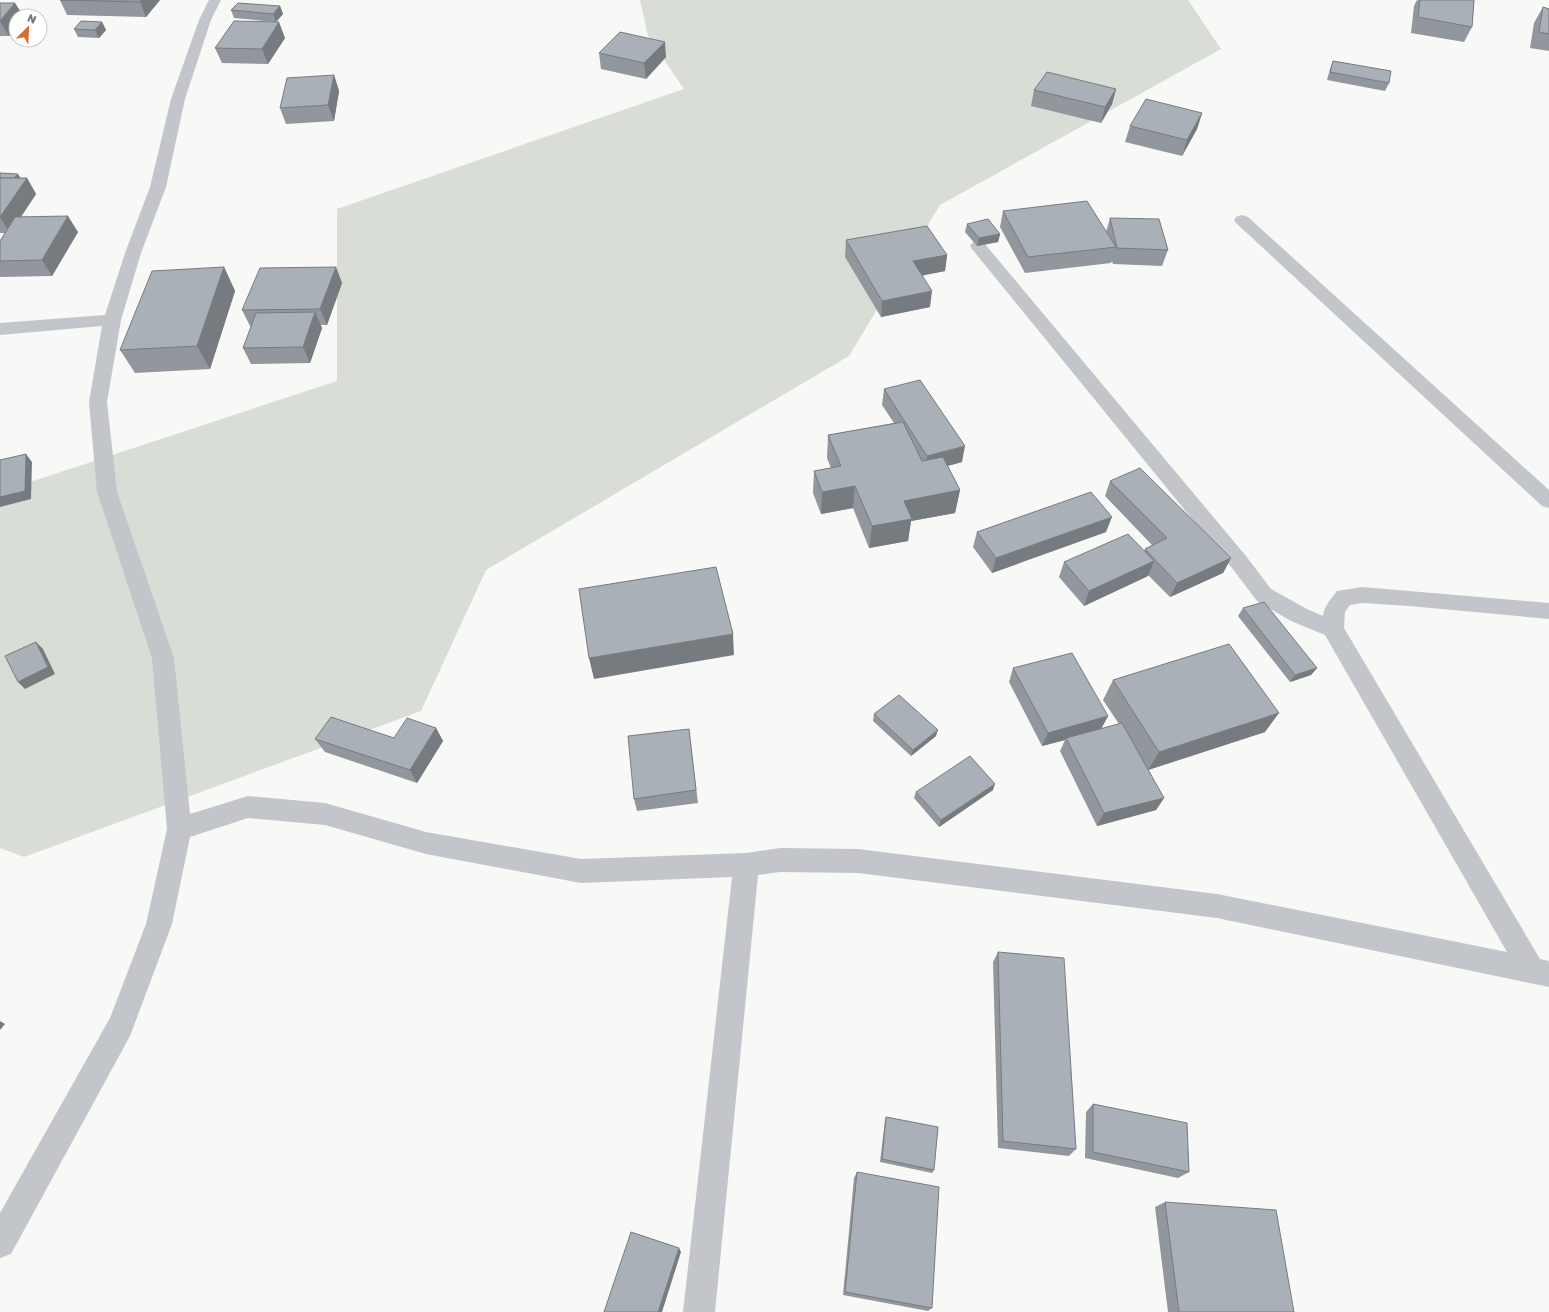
<svg xmlns="http://www.w3.org/2000/svg" width="1549" height="1312" viewBox="0 0 1549 1312" font-family="'Golos Text',sans-serif">
<style>
.green{fill:#d8ddd5}
.lines{fill:none;stroke-linecap:round;stroke-linejoin:round}
.street{fill:#c2c5c9;fill-rule:evenodd}
.wall{fill:#91979d}
.shaded-wall{fill:#767b80}
.building{fill:#a9b0b7;stroke:#767b80}
</style>
<rect width="100%" height="100%" fill="#f8f8f6"/>
<path class="green" d="M640,0h548l33,49 -281,156 -91,151 -363,214 -65,141 -397,146 -24,-9v-356l337,-111v-172l347,-120 -36,-53z"/>
<g class="lines">
<g class="street">
<path d="M209,0h12l-10,20 -26,79 -19,88 -25,66 -20,67 -14,82 10,90 57,166 16,156 58,-18 77,7 101,29 155,27 165,-6 34,-5 78,1 359,45 290,58 -182,-317 -34,-14 -34,-20 -25,-33 -260,-319 -2,-3 2,-3 6,-2 6,2 262,313 25,33 36,20 16,7c1,-10 8,-17 14,-25l25,-4 187,16v16l-140,-13 -47,-3 -12,2 -5,7 -1,16 196,331 9,2v26l-332,-69 -359,-45 -78,-1 -22,3 -43,437h-32l49,-435 -151,6 -155,-29 -101,-29 -77,-7 -58,19 -18,87 -42,112 -119,218 -11,4v-45l110,-195 36,-94 21,-95 -15,-171 -55,-166 -8,-90 13,-76 -102,9v-12l105,-8 20,-62 25,-66 21,-88 28,-79z"/>
<path d="M1242,215l6,2 301,273v18l-7,-2 -306,-283 -2,-3 2,-3z"/>
</g>
</g>
<g class="wall">
<path d="M60,0h100l-14,17 -79,-2z"/>
<path d="M1417,0h57l-2,27 -8,15 -53,-9 3,-27z"/>
<path d="M0,3h15l8,13h-7v11l-7,9h-9z"/>
<path d="M280,6l3,8 -7,8 -42,-4 -3,-8z"/>
<path d="M1543,7l6,2v42l-19,-3 4,-25z"/>
<path d="M102,22l4,8 -7,8 -21,-1 -4,-8z"/>
<path d="M285,38l-17,26 -46,-1 -7,-15z"/>
<path d="M599,53l67,4 -20,22 -45,-10z"/>
<path d="M1333,61l56,22 -4,8 -58,-11 3,-11z"/>
<path d="M334,75l5,16 -5,30 -48,3 -6,-16z"/>
<path d="M1116,89l-4,15 -11,19 -70,-17 3,-16z"/>
<path d="M1202,113l-5,16 -15,27 -57,-14 5,-16z"/>
<path d="M0,173l21,5h6l9,16 -15,23 57,15 -26,44 -52,1v-36l5,-8h-5z"/>
<path d="M1003,211l103,21 4,-14 58,32 -6,16 -49,-2 -1,-3 -1,2 -86,10 -25,-46z"/>
<path d="M967,224l33,10 -2,8 -21,4 -12,-14z"/>
<path d="M846,240l101,15 -2,16 -23,4 8,32 -49,10 -36,-60z"/>
<path d="M224,267l11,24 -25,78 -75,4 -15,-23z"/>
<path d="M336,267l6,16 -15,42h-7l2,3 -12,35 -59,1 -8,-16 9,-22h-2l-8,-16z"/>
<path d="M884,389l78,73 -15,4 13,24 -5,23 -44,8 -3,20 -39,7 -16,-40 -32,6 -8,-21 1,-22 17,-3 -4,-10 1,-23 66,-12 -12,-18z"/>
<path d="M1110,481l121,77 -8,15 -53,24 -22,-22v1l-64,30 -25,-29 5,-15 80,-11 1,-2 7,-4 -47,-49z"/>
<path d="M977,532h129l-114,41 -19,-26z"/>
<path d="M1243,608l74,60 -6,7 -21,7 -52,-66z"/>
<path d="M1013,668l95,48 -7,13 18,-5 -16,-24 10,-20 152,52 -117,38 16,28 -8,12 -59,16 -37,-75 5,-11 -23,6 -33,-64z"/>
<path d="M874,714l62,22 -25,20 -38,-35z"/>
<path d="M436,728l7,13 -26,42 -92,-31 -10,-13 79,-1z"/>
<path d="M689,729l9,74 -61,8 -3,-12z"/>
<path d="M993,790l-54,37 -25,-29 2,-6z"/>
<path d="M998,952l78,197 -7,7 -71,-8 -5,-186z"/>
<path d="M1093,1104l96,68 -11,6 -93,-20 1,-46z"/>
<path d="M886,1117l48,53 -2,3 -52,-11 5,-42z"/>
<path d="M857,1172l75,136 -4,3 -85,-16 11,-117z"/>
<path d="M1165,1202l129,110h-126l-13,-105z"/>
</g>
<g class="shaded-wall">
<path d="M141,0h19l-14,17 -6,-15z"/>
<path d="M15,3l8,13h-7v11l-7,9 -9,-15z"/>
<path d="M280,6l3,8 -7,8 -3,-8z"/>
<path d="M102,22l4,8 -7,8 -4,-8z"/>
<path d="M279,22l6,16 -17,26 -6,-15z"/>
<path d="M665,42l1,15 -20,22 -2,-16z"/>
<path d="M334,75l5,16 -5,30 -6,-16z"/>
<path d="M1116,89l-4,15 -11,19 4,-16z"/>
<path d="M1202,113l-5,16 -15,27 5,-16z"/>
<path d="M18,174l5,8 -15,3z"/>
<path d="M27,178l9,16 -26,39 -10,-16z"/>
<path d="M68,216l10,16 -26,44 -10,-16z"/>
<path d="M1000,234l-2,8 -21,4 2,-8z"/>
<path d="M947,255l-2,16 -34,7 2,-17z"/>
<path d="M224,267l11,24 -25,78 -13,-23z"/>
<path d="M336,267l6,16 -15,42 -7,-16z"/>
<path d="M932,291l-2,16 -49,10 1,-16z"/>
<path d="M315,312l7,16 -12,35 -7,-16z"/>
<path d="M965,446l-3,16 -37,10 2,-16z"/>
<path d="M26,454l6,8 -1,37 -31,8v-10z"/>
<path d="M855,486l-2,22 -32,6 1,-22z"/>
<path d="M960,490l-5,23 -44,8 -3,20 -39,7 3,-22 32,-25z"/>
<path d="M1112,517l-6,15 -114,41 4,-15z"/>
<path d="M1231,558l-8,15 -53,24 7,-14z"/>
<path d="M1154,561l-6,15 -64,30 5,-15z"/>
<path d="M733,634l1,21 -140,24 -5,-21z"/>
<path d="M36,642l7,7 12,25 -30,15 -7,-7z"/>
<path d="M1317,668l-6,7 -21,7 5,-7z"/>
<path d="M1279,713l-14,19 -117,38 11,-18z"/>
<path d="M1108,716l-7,13 -35,9 -1,2 -23,6 6,-13z"/>
<path d="M436,728l7,13 -26,42 -7,-13z"/>
<path d="M938,730l-2,6 -25,20 2,-6z"/>
<path d="M995,784l-2,6 -54,37 2,-7z"/>
<path d="M1164,798l-8,12 -59,16 7,-13z"/>
<path d="M0,1021l5,3 -5,6z"/>
<path d="M679,1248l2,4 -19,60h-4z"/>
</g>
<g class="building">
<path d="M60,0h81l-1,2z"/>
<path d="M1420,0h54l-2,27 -54,-10z"/>
<path d="M0,3h15l-15,18z"/>
<path d="M238,3l42,3 -7,8 -42,-4z"/>
<path d="M1543,7l6,2v25l-10,-2z"/>
<path d="M81,21l21,1 -7,8 -21,-1z"/>
<path d="M234,21l45,1 -17,27 -47,-1z"/>
<path d="M620,32l45,10 -21,21 -45,-10z"/>
<path d="M1333,61l58,10 -2,12 -59,-11z"/>
<path d="M1047,72l69,17 -11,18 -71,-17z"/>
<path d="M334,75l-6,30 -48,3 7,-30z"/>
<path d="M1146,99l56,14 -15,27 -57,-14z"/>
<path d="M0,173l18,1 -4,4h-14z"/>
<path d="M0,178h27l-27,39z"/>
<path d="M1087,201l29,46 -88,10 -25,-46z"/>
<path d="M68,216l-26,44 -42,1v-20l15,-24z"/>
<path d="M1110,218l49,1 9,31 -51,-2z"/>
<path d="M988,219l12,15 -21,4 -12,-14z"/>
<path d="M927,226l20,29 -34,6 19,30 -50,10 -36,-61z"/>
<path d="M224,267l-27,79 -77,4 32,-79z"/>
<path d="M336,267l-16,42 -78,1 18,-42z"/>
<path d="M315,312l-12,35 -60,1 13,-35z"/>
<path d="M920,380l45,66 -38,10 -43,-67z"/>
<path d="M903,422l19,39 21,-4 17,33 -56,11 8,18 -40,7 -17,-40 -33,6 -8,-21 27,-5 -13,-31z"/>
<path d="M26,454l-1,37 -25,6v-37z"/>
<path d="M1140,468l91,90 -54,25 -32,-34 22,-11 -57,-57z"/>
<path d="M1091,492l21,25 -116,41 -19,-26z"/>
<path d="M1128,534l26,27 -65,30 -25,-29z"/>
<path d="M716,567l17,67 -144,24 -10,-69z"/>
<path d="M1264,602l53,66 -22,7 -52,-67z"/>
<path d="M36,642l12,25 -30,15 -13,-26z"/>
<path d="M1229,644l50,69 -120,39 -46,-72z"/>
<path d="M1072,653l36,63 -60,17 -35,-65z"/>
<path d="M899,695l39,35 -25,20 -39,-36z"/>
<path d="M331,717l63,21 13,-20 29,10 -26,42 -95,-31z"/>
<path d="M1122,723l42,75 -60,15 -38,-75z"/>
<path d="M689,729l7,61 -62,9 -6,-63z"/>
<path d="M970,756l25,28 -54,36 -25,-28z"/>
<path d="M998,952l66,6 12,191 -73,-8z"/>
<path d="M1093,1104l94,19 2,49 -96,-20z"/>
<path d="M886,1117l52,10 -4,43 -52,-11z"/>
<path d="M857,1172l82,15 -7,121 -87,-16z"/>
<path d="M1165,1202l111,8 18,102h-115z"/>
<path d="M631,1232l48,16 -21,64h-54z"/>
</g>
<g transform="translate(28 28) rotate(24)"><circle r="19" fill="#ffffff" stroke="#c3c8cf"/>
<path d="M0-3L7 15L0 10L-7 15Z" fill="#db6b34"/>
<text y="-6" font-size="11" font-weight="bold" text-anchor="middle" fill="#697686">N</text>
</g>
</svg>
